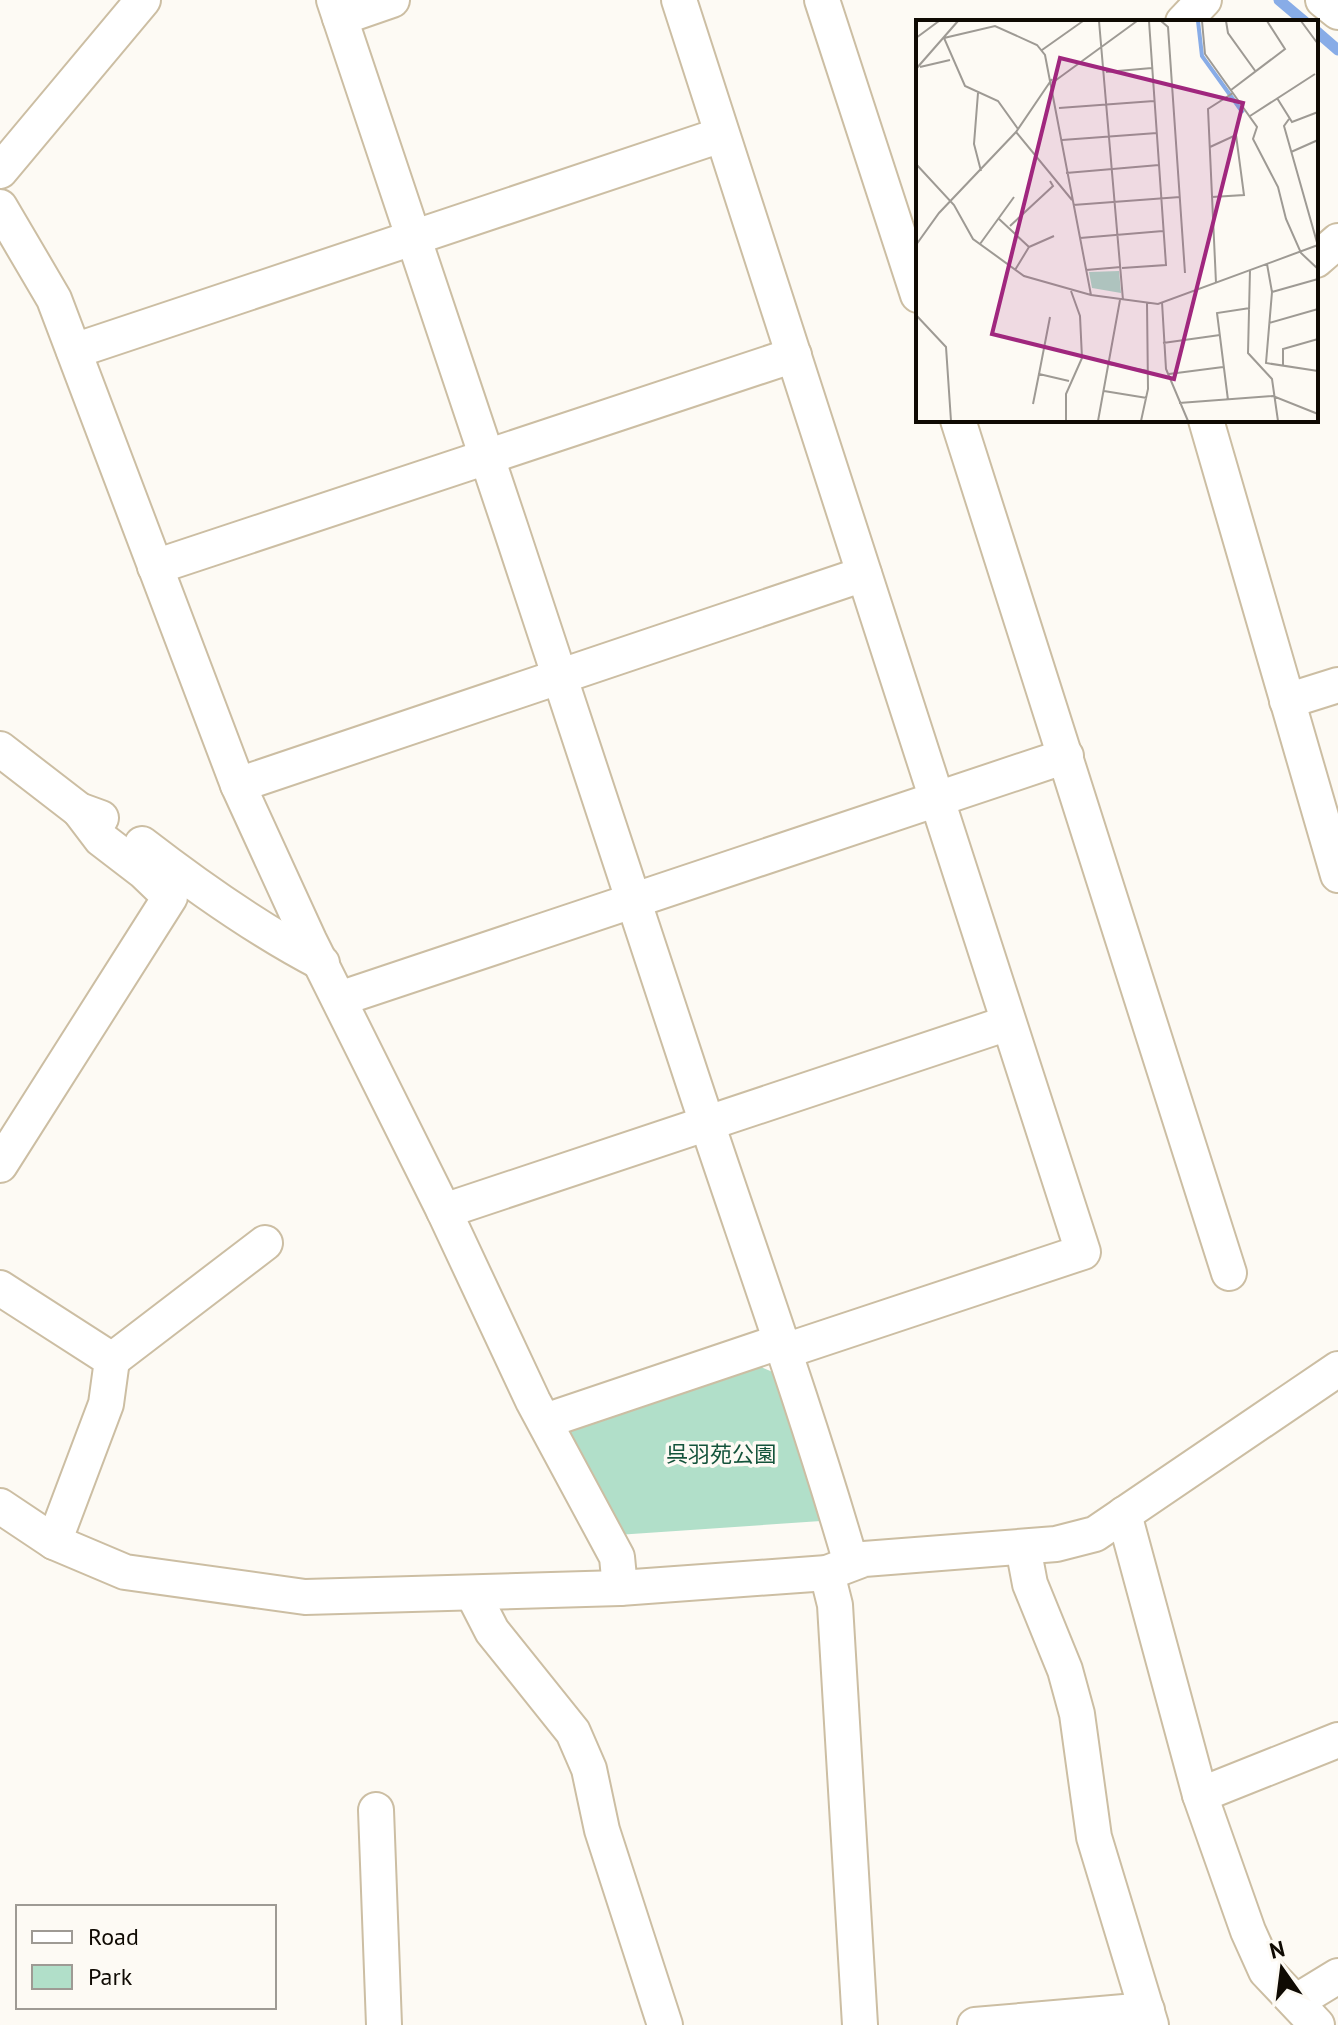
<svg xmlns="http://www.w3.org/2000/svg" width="1338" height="2025" viewBox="0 0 1338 2025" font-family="'PT Sans','Noto Sans JP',sans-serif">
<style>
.green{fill:#b1dfc9}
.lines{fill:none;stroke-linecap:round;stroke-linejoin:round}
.stream{stroke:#88ace7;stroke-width:11}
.street-casing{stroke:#ccbea3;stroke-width:38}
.street{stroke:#fff;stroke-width:34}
.labels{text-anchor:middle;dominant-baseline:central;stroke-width:7;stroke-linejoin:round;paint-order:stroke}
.park-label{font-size:22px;fill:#14533b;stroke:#fdfaf4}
.inset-river{fill:none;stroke:#88ace7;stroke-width:4}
.inset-road{fill:none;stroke:#9e9a94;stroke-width:2}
.view{fill:#a0277e;fill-opacity:0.15;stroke:#a0277e;stroke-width:4}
.inset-edge{fill:none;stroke:#0f0a03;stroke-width:4}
</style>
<rect width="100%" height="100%" fill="#fdfaf4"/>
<path class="green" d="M756,1365l19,8 46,148 -204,14 -53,-98 4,-9z"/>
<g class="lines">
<g class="stream">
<path d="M1279,0l26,22"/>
<path d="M1316,31l22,19"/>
</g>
<defs>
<g id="street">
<path d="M334,0c119,353 236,706 352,1060 55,168 116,334 165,503"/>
<path d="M679,0l404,1252 -298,99"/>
<path d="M822,0l96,295"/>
<path d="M1323,0l15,12"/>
<path d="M340,18l52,-18"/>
<path d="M1183,22l21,-22"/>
<path d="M0,171l143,-171"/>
<path d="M0,207l54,92 184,486 71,155 135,271 89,190 84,156 3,31"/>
<path d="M1316,260l22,-19"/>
<path d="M74,351l647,-216"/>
<path d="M958,420l271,853"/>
<path d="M1206,420l132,455"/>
<path d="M155,567l639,-212"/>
<path d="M1287,701l51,-16"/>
<path d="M0,749l79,61 22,8"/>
<path d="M238,785l626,-211"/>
<path d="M142,844c57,44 116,86 180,119"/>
<path d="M339,999l727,-243"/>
<path d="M0,1165l170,-268 -26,-25 -43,-33 -22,-29"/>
<path d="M444,1211l564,-188"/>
<path d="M0,1288l112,72 -6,44 -52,138"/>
<path d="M112,1360l153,-117"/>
<path d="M545,1421l237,-80"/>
<path d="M0,1506l54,36 71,30 180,25 315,-9 207,-15 37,-14 192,-15 39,-10 243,-165"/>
<path d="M1124,1514l76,281 48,136 18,40 51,54"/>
<path d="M1023,1547l7,37 35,86 12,44 17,123 57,188"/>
<path d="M827,1573l8,32 25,420"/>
<path d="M473,1594l19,37 81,101 16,37 13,61 63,195"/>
<path d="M1200,1795l138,-55"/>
<path d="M376,1810l8,215"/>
<path d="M1297,2001l41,-25"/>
<path d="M975,2025l172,-15"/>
</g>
</defs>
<use href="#street" class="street-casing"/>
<use href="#street" class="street"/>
</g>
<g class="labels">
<g class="park-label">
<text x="721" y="1454">呉羽苑公園</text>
</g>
</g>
<g transform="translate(916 20)">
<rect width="402" height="402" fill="#fdfaf4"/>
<path d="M203,251l2,22 -29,-5 -3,-16z" fill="#b1dfc9"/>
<path class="inset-river" d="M282,1l4,35 41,57"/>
<path class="inset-road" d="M183,1l24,279M245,1l7,6 17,246M286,1l3,33 52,73 -4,12 25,48 8,32 15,34 17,16M310,1l2,12 28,39M385,1l17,23M0,18l23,-17M126,30l41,-29M4,47l30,-7M0,49l42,-48M190,52l46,-4M136,63l85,-62M315,70l54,-41 -18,-28M62,73l-4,51 7,27M361,78l15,24 26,-10M143,88l95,-7M334,96l65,-42M373,99l-5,7 34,120M102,109l-20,-28 -33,-15 -21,-48 51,-12 42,19 8,10 46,240M100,112l56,68M146,120l95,-7M294,127l26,-12 8,60 -32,2M375,132l27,-12M0,144l38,41 19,34 51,37 67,19 67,9 160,-59M150,153l93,-8M157,185l107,-8M82,198l31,29 -14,23M94,206l43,-40 -3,-5M164,218l83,-7M64,224l34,-47M0,225l23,-32 77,-81 36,-53M113,227l25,-11M351,244l5,28 -6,71 52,8M206,248l44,-3 -17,-244M170,250l35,-3M334,250l-2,83 24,26 6,42M300,263l-8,-174 25,-16M356,272l46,-13M246,282l4,67 22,52M0,295l30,32 5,74M134,297l-11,57 30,7M353,303l49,-14M247,323l57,-8M193,344l39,7M367,346v-17l35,-10M253,354l54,-7M188,371l43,7M312,380l-11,-87 33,-5M263,383l94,-7 45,18M117,384l6,-30M150,401v-27l16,-36 -2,-42 -9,-25M182,401l22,-121M225,401l7,-32 -1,-86"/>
<path class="view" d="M144,38l183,45 -69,276 -182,-45z"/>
<rect width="402" height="402" class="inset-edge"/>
</g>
<rect x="16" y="1905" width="260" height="104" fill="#fdfaf4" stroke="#9e9a94" stroke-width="2"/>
<rect x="32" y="1931" width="40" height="12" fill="#ffffff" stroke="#9e9a94" stroke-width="2"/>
<text x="88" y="1945" font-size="24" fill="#0f0a03">Road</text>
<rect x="32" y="1965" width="40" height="24" fill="#b1dfc9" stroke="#9e9a94" stroke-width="2"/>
<text x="88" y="1985" font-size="24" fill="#0f0a03">Park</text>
<g transform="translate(1282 1969) rotate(346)" stroke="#fdfaf4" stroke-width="6" paint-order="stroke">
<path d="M0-6L14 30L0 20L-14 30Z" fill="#0f0a03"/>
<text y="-12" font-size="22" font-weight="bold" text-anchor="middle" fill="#0f0a03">N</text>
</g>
</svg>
